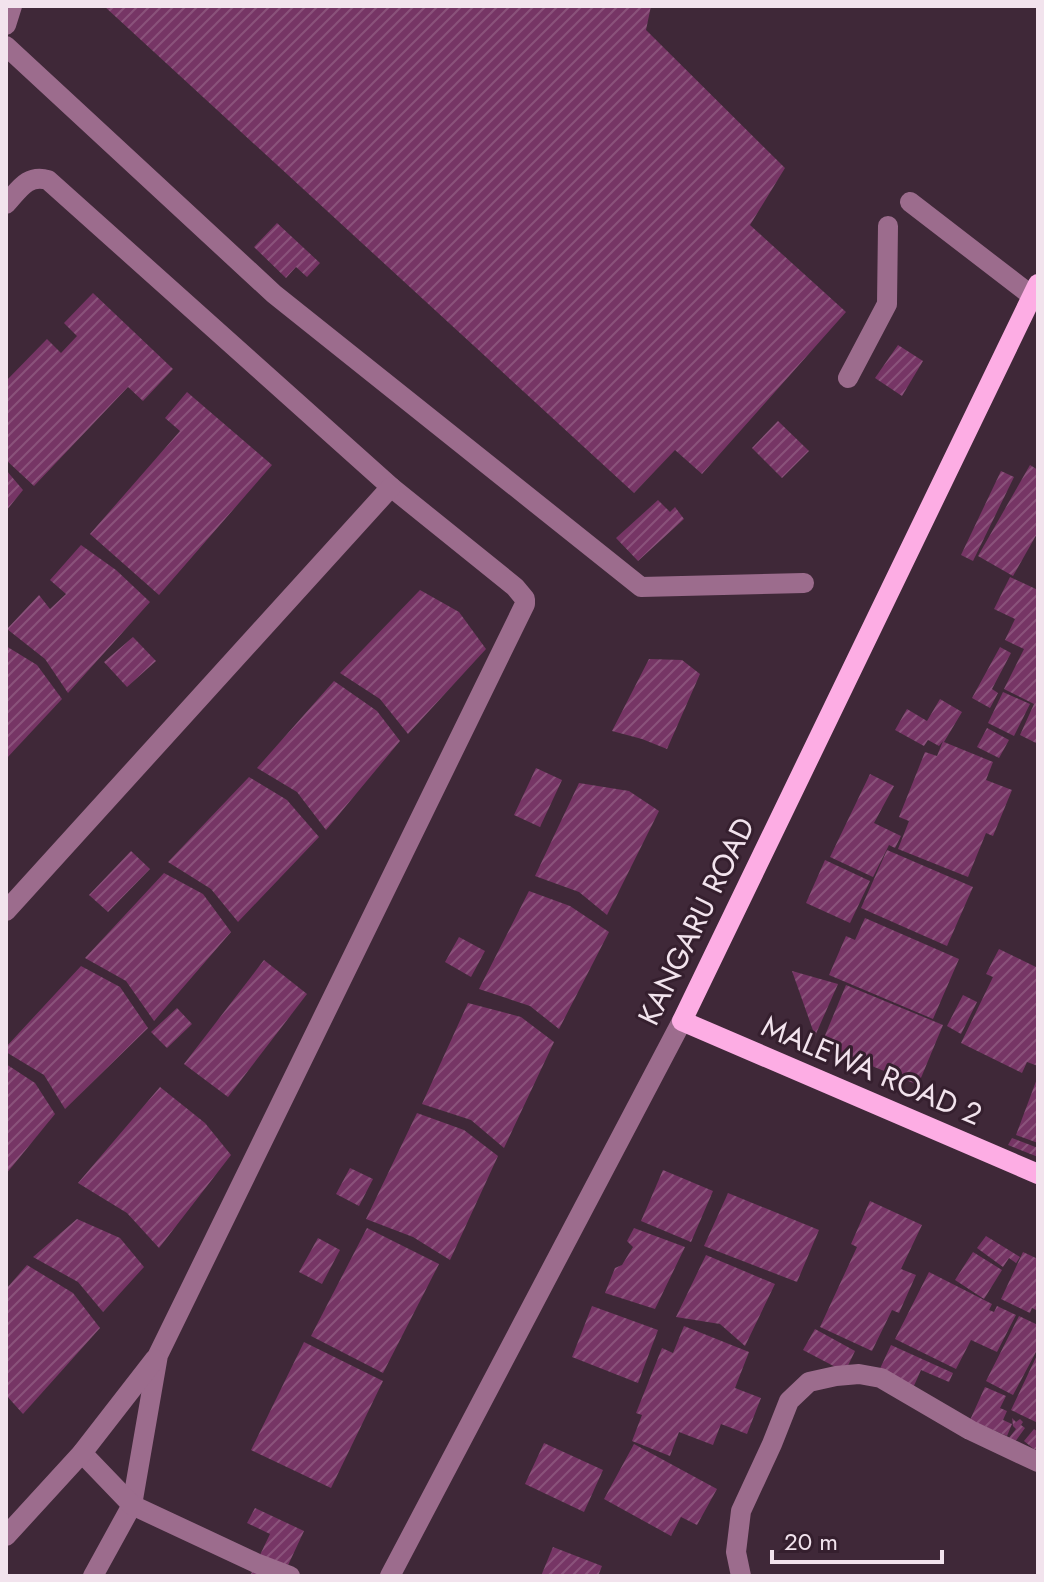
<svg xmlns="http://www.w3.org/2000/svg" width="1044" height="1582" viewBox="0 0 1044 1582" font-family="Jost,sans-serif">
<style>
.building{fill:url(#building-hatch)}
.lines{fill:none;stroke-linecap:round;stroke-linejoin:round}
.minor{stroke:#9c6c8d;stroke-width:20}
.major{stroke:#fdade4;stroke-width:20}
.labels{text-anchor:middle;dominant-baseline:central;stroke-width:6;stroke-linejoin:round;paint-order:stroke}
.street-label{font-size:30px;fill:#f2e3ed;stroke:#351f2e}
</style>
<defs>
<pattern id="building-hatch" width="6" height="6" patternUnits="userSpaceOnUse" patternTransform="scale(2)"><rect width="6" height="6" fill="#763565"/><path d="M-1 1l2-2M0 6l6-6M5 7l2-2" fill="none" stroke="#8a527b"/></pattern>
</defs>
<rect width="100%" height="100%" fill="#3f2838"/>
<g class="building">
<path d="M104,6h547l-5,24 139,138 -35,57 96,87 -144,162 -27,-24 -41,43z"/>
<path d="M277,223l43,40 -13,14 -11,-10 -10,11 -32,-31z"/>
<path d="M93,293l80,76 -30,32 -15,-14 -94,99 -28,-26v-79l41,-42 14,14 16,-17 -13,-13z"/>
<path d="M898,345l25,16 -21,35 -27,-18z"/>
<path d="M187,392l85,73 -113,130 -69,-61 90,-103 -15,-13z"/>
<path d="M778,421l31,30 -27,27 -30,-30z"/>
<path d="M1030,465l8,5v62l-25,44 -35,-20z"/>
<path d="M6,470l17,20 -17,21z"/>
<path d="M1001,471l13,6 -41,84 -12,-6z"/>
<path d="M658,500l12,12 5,-5 9,12 -46,42 -22,-23z"/>
<path d="M81,545l35,25 34,32 -82,91 -23,-34 -38,-30 32,-34 11,14 16,-15 -16,-14z"/>
<path d="M1010,577l28,13v154l-18,-9 14,-31 -30,-15 20,-40 -19,-9 10,-21 -21,-10z"/>
<path d="M420,590l39,22 27,37 -78,85 -28,-35 -40,-26z"/>
<path d="M133,637l23,24 -29,26 -23,-25z"/>
<path d="M6,646l31,19 25,34 -56,60z"/>
<path d="M1000,647l11,6 -19,36 6,4 -8,15 -18,-10z"/>
<path d="M649,659l33,1 18,14 -33,75 -25,-10 -30,-8z"/>
<path d="M334,681l43,30 23,30 -74,89 -29,-38 -40,-24z"/>
<path d="M1003,692l27,12 -16,32 -26,-13z"/>
<path d="M940,699l22,13 -18,30 49,20 -7,18 26,10 -19,46 -7,-3 -18,44 -70,-28 11,-28 -10,-4 26,-65 12,4 6,-15 -4,5 -11,-6 -4,6 -29,-16 12,-21 20,12z"/>
<path d="M987,728l22,12 -10,18 -22,-11z"/>
<path d="M536,768l26,12 -22,47 -26,-12z"/>
<path d="M870,774l24,12 -20,37 27,13 -6,12 -6,-3 -16,32 -43,-20z"/>
<path d="M249,777l38,23 32,37 -81,85 -27,-33 -43,-27z"/>
<path d="M579,783l50,8 30,20 -52,104 -28,-23 -44,-16z"/>
<path d="M887,850l86,37 -26,59 -86,-38z"/>
<path d="M131,851l19,18 -42,43 -19,-17z"/>
<path d="M825,860l45,21 -20,42 -44,-20z"/>
<path d="M164,873l39,21 28,38 -77,89 -28,-40 -41,-23z"/>
<path d="M529,891l41,15 39,26 -50,97 -29,-23 -51,-17z"/>
<path d="M865,918l94,41 -26,60 -104,-44 17,-39 9,4z"/>
<path d="M459,937l26,14 -14,26 -26,-15z"/>
<path d="M999,949l39,19v98l-11,-4 -5,11 -61,-30 32,-66 -7,-3z"/>
<path d="M264,960l43,34 -79,103 -44,-33z"/>
<path d="M81,966l39,21 28,41 -83,81 -21,-34 -38,-23v-5z"/>
<path d="M792,971l46,13 -23,52z"/>
<path d="M846,985l97,40 -25,60 -97,-40z"/>
<path d="M963,995l14,7 -16,32 -14,-8z"/>
<path d="M468,1003l53,14 33,25 -50,106 -33,-28 -49,-16z"/>
<path d="M177,1008l15,16 -25,24 -16,-16z"/>
<path d="M6,1064l29,19 20,31 -49,60z"/>
<path d="M1038,1076v67l-22,-8z"/>
<path d="M160,1087l45,36 26,32 -72,93 -32,-35 -49,-30z"/>
<path d="M417,1113l47,17 34,26 -48,104 -37,-23 -47,-18z"/>
<path d="M1012,1138l26,10v9l-30,-12z"/>
<path d="M350,1168l23,11 -14,27 -23,-12z"/>
<path d="M663,1170l50,21 -22,51 -50,-21z"/>
<path d="M728,1193l91,37 -22,52 -93,-36z"/>
<path d="M870,1201l52,24 -21,44 15,6 -17,38 -7,-3 -20,41 -52,-24 37,-80 -6,-3z"/>
<path d="M77,1219l43,19 24,29 -41,45 -25,-30 -45,-25z"/>
<path d="M367,1228l72,36 -56,109 -72,-37z"/>
<path d="M634,1228l51,19 -30,62 -50,-16 10,-25 7,-3 11,-18 -6,-6z"/>
<path d="M986,1236l34,21 -4,6 -7,-5 -6,9 -26,-19z"/>
<path d="M318,1238l22,12 -18,34 -23,-12z"/>
<path d="M973,1252l29,18 -18,29 -29,-19z"/>
<path d="M1023,1252l15,7v52l-6,-3 -2,5 -29,-14z"/>
<path d="M706,1255l69,29 -30,62 -25,-22 -44,-7z"/>
<path d="M27,1265l46,28 27,35 -77,86 -17,-19v-106z"/>
<path d="M929,1272l63,32 -3,6 5,2 3,-6 19,9 -19,37 -26,-12 -15,29 -61,-30z"/>
<path d="M592,1306l66,24 -20,53 -66,-26z"/>
<path d="M1019,1316l19,9v98l-27,-13 27,-57 -2,-1 -23,43 -27,-14z"/>
<path d="M684,1326l65,26 -14,36 26,10 -14,36 -26,-10 -8,21 -34,-13 -9,24 -38,-15 10,-26 -6,-2 26,-65 11,5z"/>
<path d="M815,1329l40,22 -10,21 -42,-22z"/>
<path d="M304,1342l79,39 -52,107 -80,-38z"/>
<path d="M891,1345l62,28 -4,9 -28,-12 -8,18 -35,-15z"/>
<path d="M985,1387l21,9 -6,12 7,3 -4,9 9,4 -5,12 -37,-16z"/>
<path d="M1012,1418l4,4 4,-3 3,3 -2,3 4,3 -10,14 -6,-4 7,-9 -3,-3z"/>
<path d="M1034,1429l4,3v14l-3,4 -11,-9z"/>
<path d="M544,1443l59,27 -19,42 -59,-28z"/>
<path d="M634,1444l83,45 -20,36 -16,-8 -10,19 -67,-37z"/>
<path d="M255,1508l49,23 -21,45h-33l20,-42 -23,-11z"/>
<path d="M553,1547l49,19 -4,10h-57z"/>
</g>
<g class="lines">
<g class="minor">
<path d="M6,25l6,-19"/>
<path d="M6,46l268,248 367,293 163,-4"/>
<path d="M910,202l122,94"/>
<path d="M6,204c13,-14 21,-30 42,-24l343,307 124,100 10,12v5l-367,751 -26,150 -39,71"/>
<path d="M848,378l39,-74 1,-78"/>
<path d="M6,911l385,-424"/>
<path d="M82,1453l50,52 124,58 34,13"/>
<path d="M6,1536l76,-83 73,-94"/>
<path d="M390,1576l292,-555"/>
<path d="M741,1576l-5,-24 5,-41 31,-67 17,-43 20,-19 27,-6 23,-2 22,4 89,52 68,32"/>
</g>
<path class="major" d="M1038,284l-356,737 356,153"/>
</g>
<g class="labels">
<g class="street-label">
<text transform="translate(696 921) rotate(-64)">KANGARU ROAD</text>
<text transform="translate(872 1070) rotate(23)">MALEWA ROAD 2</text>
</g>
</g>
<rect width="1044" height="1582" fill="none" stroke="#f2e3ed" stroke-width="16"/>
<path d="M772 1550v12h170v-12" fill="none" stroke="#f2e3ed" stroke-width="4"/>
<text x="784" y="1550" font-size="24" fill="#f2e3ed" stroke="#351f2e" stroke-width="6" paint-order="stroke">20 m</text>
</svg>
